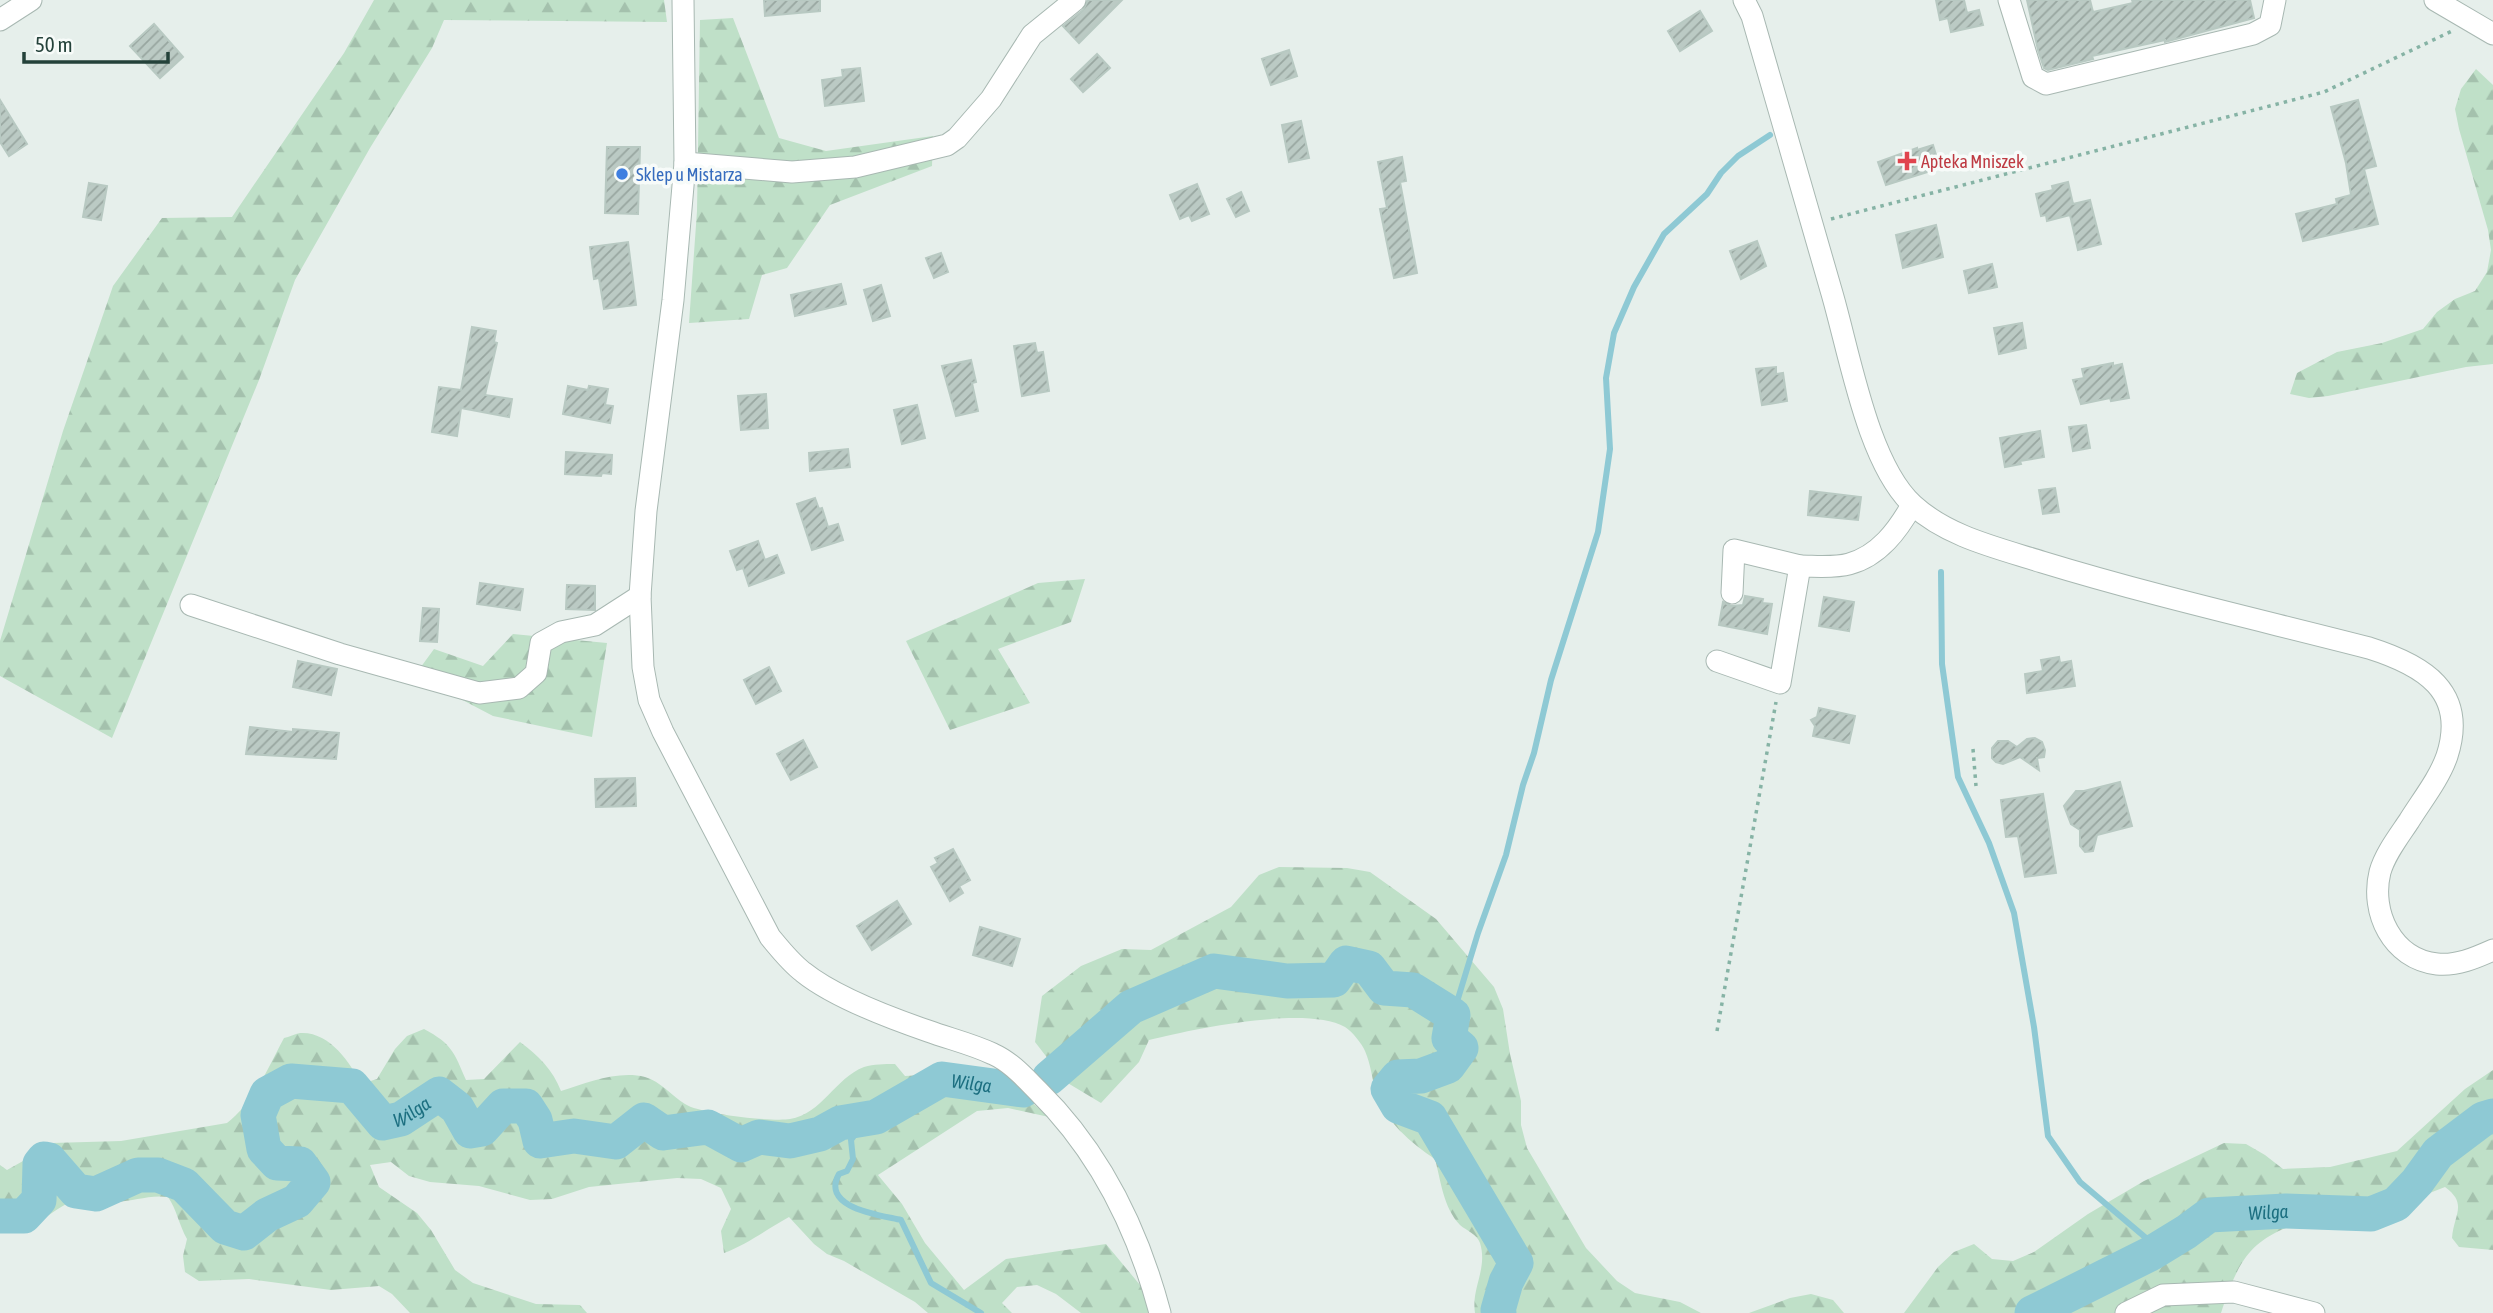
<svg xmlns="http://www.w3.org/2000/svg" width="2493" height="1313" viewBox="0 0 2493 1313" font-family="'Asap Condensed',sans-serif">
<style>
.forest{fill:url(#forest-firs)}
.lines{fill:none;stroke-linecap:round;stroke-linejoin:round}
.stream{stroke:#8ec9d4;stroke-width:6}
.river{stroke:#8ec9d4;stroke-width:35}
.building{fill:url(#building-hatch);stroke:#b8c9c2;stroke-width:2}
.minor-casing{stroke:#a8b8b2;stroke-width:23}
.path{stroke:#86b3a5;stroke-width:3.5;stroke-dasharray:3.5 5;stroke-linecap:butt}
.minor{stroke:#fff;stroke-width:21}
.health-dot{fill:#e0444e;stroke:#f7fbf9;stroke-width:2.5}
.shop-dot{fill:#3f7fe0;stroke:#f7fbf9;stroke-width:2.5}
.labels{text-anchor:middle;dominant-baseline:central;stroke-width:7;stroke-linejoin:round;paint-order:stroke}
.health-label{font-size:18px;fill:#be3a42;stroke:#f7fbf9;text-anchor:start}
.shop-label{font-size:18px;fill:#366cbe;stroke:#f7fbf9;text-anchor:start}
.water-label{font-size:19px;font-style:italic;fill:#1c6f80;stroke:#f7fbf9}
</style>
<defs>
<pattern id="forest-firs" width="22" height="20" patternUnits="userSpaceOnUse" patternTransform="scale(1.75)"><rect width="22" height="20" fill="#bfe0c8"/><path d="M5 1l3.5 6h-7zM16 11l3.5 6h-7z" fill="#a4c1ad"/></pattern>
<pattern id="building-hatch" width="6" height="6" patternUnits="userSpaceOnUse" patternTransform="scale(1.75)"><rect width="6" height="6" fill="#bbcac4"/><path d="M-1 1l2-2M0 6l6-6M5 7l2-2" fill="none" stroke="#98a6a0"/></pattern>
</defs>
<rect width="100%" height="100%" fill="#e6efeb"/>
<g class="forest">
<path d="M374,0h290l3,22 -223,-2 -12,28 -62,100 -75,132 -36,100 -147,358 -112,-62v-35l63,-210 50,-145 49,-68 70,-1 112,-164z"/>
<path d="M733,18l46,120 47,13 107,-15 -1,30 -102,39 -43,63 -25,7 -13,44 -60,4 8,-112 3,-191z"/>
<path d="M2476,69l17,16v279l-27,3 -138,29 -19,2 -19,-4 7,-21 40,-21 45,-9 41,-14 14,-17 18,-13 20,-8 12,-19 4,-22 -3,-20 -29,-101 -4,-20 6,-20z"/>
<path d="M1085,579l-14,43 -73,27 32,54 -80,27 -44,-89 132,-58z"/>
<path d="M513,634l94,9 -15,94 -99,-21 -78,-41 19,-26 49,17z"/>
<path d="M1279,867l68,1 23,4 66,47 58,68 9,22 7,45 11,47v24l6,23 59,100 31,33 18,12 45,9 21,11h-226c-4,-25 13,-44 5,-70 -3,-9 -13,-12 -20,-18 -17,-18 -19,-44 -25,-66 -23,-15 -52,-40 -59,-66 -4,-14 -5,-28 -11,-42 -3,-7 -13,-20 -20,-24 -39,-22 -152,2 -196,13l-10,22 -38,41 -35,-21 -31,-40 7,-46 39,-30 41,-17 29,1 80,-43 28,-32z"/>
<path d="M424,1029c28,15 30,23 42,51l18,-1 36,-37c18,13 33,28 41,49 26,-8 57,-21 84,-14 15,4 27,19 40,27 15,10 87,18 105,15 32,-5 45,-41 74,-52 10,-3 20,-3 31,-3l10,12 17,-1 16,-8 34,1 45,22 32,27 -41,-9 -31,3 -99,64 24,29 23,39 39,47 42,-31 100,-15 39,47 9,22h-73l-25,-19 -19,-9 -20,2 -15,16 10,10h-84l-13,-11 -71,-41 -17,-7 -13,-10 -25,-27c-22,12 -41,27 -65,36l-3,-22 10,-22 -10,-21 -20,-9 -24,-1 -88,9 -37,12 -22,1 -51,-14 -49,-4 -21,-6 -18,-14 -21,3 9,22 38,26 14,17 24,40 18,13 63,21 44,1 7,8h-177l-18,-19 -13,-8 -48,4 -82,-11 -50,2 -14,-9 -2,-16 4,-17c-8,-14 -10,-29 -19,-42 -22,-3 -39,7 -60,4 -12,-1 -21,-6 -33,-1 -30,12 -37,34 -75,25v-60l7,5 16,-9 13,-12 16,-6 69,-2 106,-18c27,-21 41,-55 57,-85 5,-1 11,-4 16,-5 29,-2 50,29 61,51l16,-5 18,-30 12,-13z"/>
<path d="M2493,1070v180l-34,-3 -7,-9c2,-24 16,-34 -7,-51l-23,9 -19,15 -21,12 -49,6 -22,-10c-59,18 -71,36 -90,94h-317l34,-46 16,-15 20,-8 18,15 21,2 21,-9 54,-38 56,-33 80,-38 22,1 19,11 18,14 47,-2 67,-16 68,-62z"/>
<path d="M1811,1294l22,6 11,13h-95l41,-15z"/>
</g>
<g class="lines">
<g class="stream">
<path d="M1941,572l1,92 16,113 31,66 25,70 20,114 14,109 32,46 79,67"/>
<path d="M1453,1015l25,-82 28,-78 17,-70 11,-32 17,-73 47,-148 12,-83 -4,-71 8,-45 20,-46 30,-53 43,-40 14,-21 17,-17 32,-21"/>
<path d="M865,1120l-14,20 2,19 -6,12 -8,3c-19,34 41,41 62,46l30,63 50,30"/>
</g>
<g class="river">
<path d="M1049,1078l82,-71 83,-36 73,10 47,-1 12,-17 23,5 15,20 29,2 40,25 -4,23 12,10 -13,18 -27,10 -23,1 -10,12 10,17 32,12 86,145 -10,19 -8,28 1,3"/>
<path id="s1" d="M0,1216h24l15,-16 1,-36 4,-5 5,1 27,31 20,3 42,-19h20l26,10 41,42 19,6 23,-18 30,-14 16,-19 -13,-18 -23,-1 -13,-14 -6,-34 9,-21 24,-13 61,5 31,37 18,-4 38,-25 18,14 13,23 12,-2 21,-23h23l9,14 5,21 34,-5 42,6 28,-22 19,13 45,-6 33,18 18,-8 31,4 30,-7 20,-11 36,-6 66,-38 81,11"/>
<path id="s2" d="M2032,1313l118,-59 36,-22 23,-17 77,-4 85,3 25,-10 21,-22 21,-29 45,-34 10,-3"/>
</g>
</g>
<g class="building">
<path d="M764,0h56v11l-55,5z"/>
<path d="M1088,0h34l-43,43 -16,-17 20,-16z"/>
<path d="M1936,0h28l3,13 12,-3 4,15 -32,7 -3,-14 -8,2z"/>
<path d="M2027,0h63l3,12 40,-9 -1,-3h118l4,18 -89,24v-2l-73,16 1,3 -45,11 -4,-2 -6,-18z"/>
<path d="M1700,11l12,20 -32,20 -12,-20z"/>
<path d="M154,24l29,33 -23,21 -30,-32z"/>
<path d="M1289,50l8,26 -26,9 -9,-26z"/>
<path d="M1097,54l13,14 -27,24 -12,-13z"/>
<path d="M860,68l4,33 -39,5 -3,-26 21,-3 -1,-7z"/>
<path d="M0,100l27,44 -18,12 -9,-14z"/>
<path d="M2358,100l18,66 -12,3 14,55 -75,17 -7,-27 41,-10 -1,-5 15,-4 -5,-32 -15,-56z"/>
<path d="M1301,121l8,37 -20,4 -7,-37z"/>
<path d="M1933,145l7,23 -54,17 -8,-23 39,-14v2z"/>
<path d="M607,147h33l-2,67 -33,-1z"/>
<path d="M1402,157l4,24 -6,1 17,91 -23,5 -14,-69 7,-1 -9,-46z"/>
<path d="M2068,182l5,22 17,-4 11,44 -23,6 -8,-35 -23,6 -1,-6 -5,1 -5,-22 17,-4 -1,-4z"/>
<path d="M89,183l18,3 -6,34 -18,-3z"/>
<path d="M1197,184l12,30 -17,7 -3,-6 -9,4 -10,-24z"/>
<path d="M1241,192l8,19 -13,6 -9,-18z"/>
<path d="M1936,225l7,32 -40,11 -7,-33z"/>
<path d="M1757,241l9,25 -25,13 -11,-28z"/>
<path d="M628,242l8,63 -32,4 -5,-31 -5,1 -4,-32z"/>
<path d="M941,253l7,19 -14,6 -8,-20z"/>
<path d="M1992,264l5,23 -28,6 -5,-22z"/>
<path d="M841,284l5,20 -51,12 -4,-21z"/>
<path d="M881,285l9,31 -17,5 -9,-31z"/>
<path d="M2022,323l4,25 -27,6 -5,-26z"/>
<path d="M472,327l24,4 -2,11 3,1 -12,52 27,4 -3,18 -48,-9 -4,28 -25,-4 7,-45 22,3z"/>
<path d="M1035,343l2,10 6,-1 6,39 -27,5 -8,-50z"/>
<path d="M971,360l5,22 -4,1 6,28 -22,5 -14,-50z"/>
<path d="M2113,363v3l9,-2 7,34 -18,3 -1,-3 -29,6 -8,-24 11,-2 -2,-9z"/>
<path d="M1776,367v7l7,-1 4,28 -25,4 -6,-36z"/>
<path d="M568,386l20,4 1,-4 19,3 -3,16 8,1 -3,17 -47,-9z"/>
<path d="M766,394l2,34 -27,2 -3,-34z"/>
<path d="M917,405l8,33 -23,6 -8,-34z"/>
<path d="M2086,425l4,23 -17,3 -4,-24z"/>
<path d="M2040,431l4,26 -24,4 1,3 -16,3 -5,-29z"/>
<path d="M848,449l2,18 -40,4 -1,-18z"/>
<path d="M566,452l46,3 -1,19 -9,-1 -1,3 -36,-2z"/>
<path d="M2055,488l4,24 -16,2 -4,-24z"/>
<path d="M1810,491l51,6 -3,23 -50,-5z"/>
<path d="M815,498l4,11 3,-1 6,19 10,-3 5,16 -31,10 -15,-46z"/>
<path d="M758,541l7,19 12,-5 7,18 -35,13 -6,-18 -6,2 -7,-19z"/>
<path d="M480,583l43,6 -3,21 -43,-6z"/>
<path d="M567,585l28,1v24l-29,-1z"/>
<path d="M1745,596l18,3 -1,4 10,1 -5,30 -48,-9 4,-23 8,4 12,-1z"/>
<path d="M1824,597l30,5 -5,29 -30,-5z"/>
<path d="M423,608l16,1 -2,33 -17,-1z"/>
<path d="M2059,657l1,6 11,-2 4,25 -48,7 -2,-19 18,-3 -2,-11z"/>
<path d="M298,661l39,8 -6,26 -38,-8z"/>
<path d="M769,667l12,24 -25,13 -12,-24z"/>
<path d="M1819,708l36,8 -6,27 -36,-7 2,-10 -4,-6 6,-3z"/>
<path d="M250,727l43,5v-3l46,4 -3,26 -90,-5z"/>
<path d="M2035,738l7,4 3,8 -1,7 -7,1 2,12 -19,-13 -17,7 -7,-2 -4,-4v-10l6,-7h10l9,6 10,-8z"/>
<path d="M803,740l14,27 -26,13 -14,-26z"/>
<path d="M635,778l1,28 -40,1 -1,-28z"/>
<path d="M2120,782l12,44 -35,9 -4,16 -8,1 -5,-6v-16l-9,-6 -7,-18 12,-15h8z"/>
<path d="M2043,794l13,79 -31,4 -7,-41 -12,1 -5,-37z"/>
<path d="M953,849l17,31 -11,6 4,7 -13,8 -19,-34 7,-4 -3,-5z"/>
<path d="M897,901l14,23 -39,26 -15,-24z"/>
<path d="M980,927l40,12 -8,27 -39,-11z"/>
</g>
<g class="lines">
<defs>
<g id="minor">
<path d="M683,0l2,163 -12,137 -27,211 -6,85 3,71 6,33 14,32 107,205c10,12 20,25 33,35 31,25 87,46 125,59 22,8 44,13 65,23 18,8 32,24 45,37 62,61 100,139 122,222"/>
<path d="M1744,0l8,16c26,91 53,183 79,274 18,60 36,173 82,215 35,32 85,43 129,57 108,33 218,58 327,86 54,17 99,43 78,108 -8,23 -25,44 -38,65 -10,15 -24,33 -29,51 -10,40 12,87 57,92 20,2 38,-6 56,-14"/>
<path d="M2009,0l24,77 13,7 207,-50 17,-9 5,-25"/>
<path d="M2435,0l58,34"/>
<path d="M0,20l31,-20"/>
<path d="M685,163l107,9 63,-5 92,-22 10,-7 34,-39 41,-64 43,-35"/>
<path d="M1732,593l2,-43 66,16"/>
<path d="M191,605l149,49 139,39 40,-5 17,-15 5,-30 20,-11 34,-7 45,-29"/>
<path d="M1717,661l63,22 20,-117c15,0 35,2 49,-2 30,-8 49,-34 63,-59"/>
<path d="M2126,1313l37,-18 71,-3 80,21"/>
</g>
</defs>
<use href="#minor" class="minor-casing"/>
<g class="path">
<path d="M1831,219l493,-127 128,-61"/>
<path d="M1973,749l3,37"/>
<path d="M1717,1031l59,-329"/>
</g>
<use href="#minor" class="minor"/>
</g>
<path class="health-dot" d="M1903.5 150.5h7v7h7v7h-7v7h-7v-7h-7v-7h7z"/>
<circle class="shop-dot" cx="622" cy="174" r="7"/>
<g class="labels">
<g class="health-label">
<text x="1921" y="161">Apteka Mniszek</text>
</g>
<g class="shop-label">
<text x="636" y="174">Sklep u Mistarza</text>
</g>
<g class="water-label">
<text stroke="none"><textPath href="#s1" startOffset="1356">Wilga</textPath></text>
<text stroke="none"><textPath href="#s1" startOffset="704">Wilga</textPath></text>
<text stroke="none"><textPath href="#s2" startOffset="262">Wilga</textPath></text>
</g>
</g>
<path d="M24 52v10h144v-10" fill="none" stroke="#24423a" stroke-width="3.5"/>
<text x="35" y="52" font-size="21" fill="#24423a" stroke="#f7fbf9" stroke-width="5" paint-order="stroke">50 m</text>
</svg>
